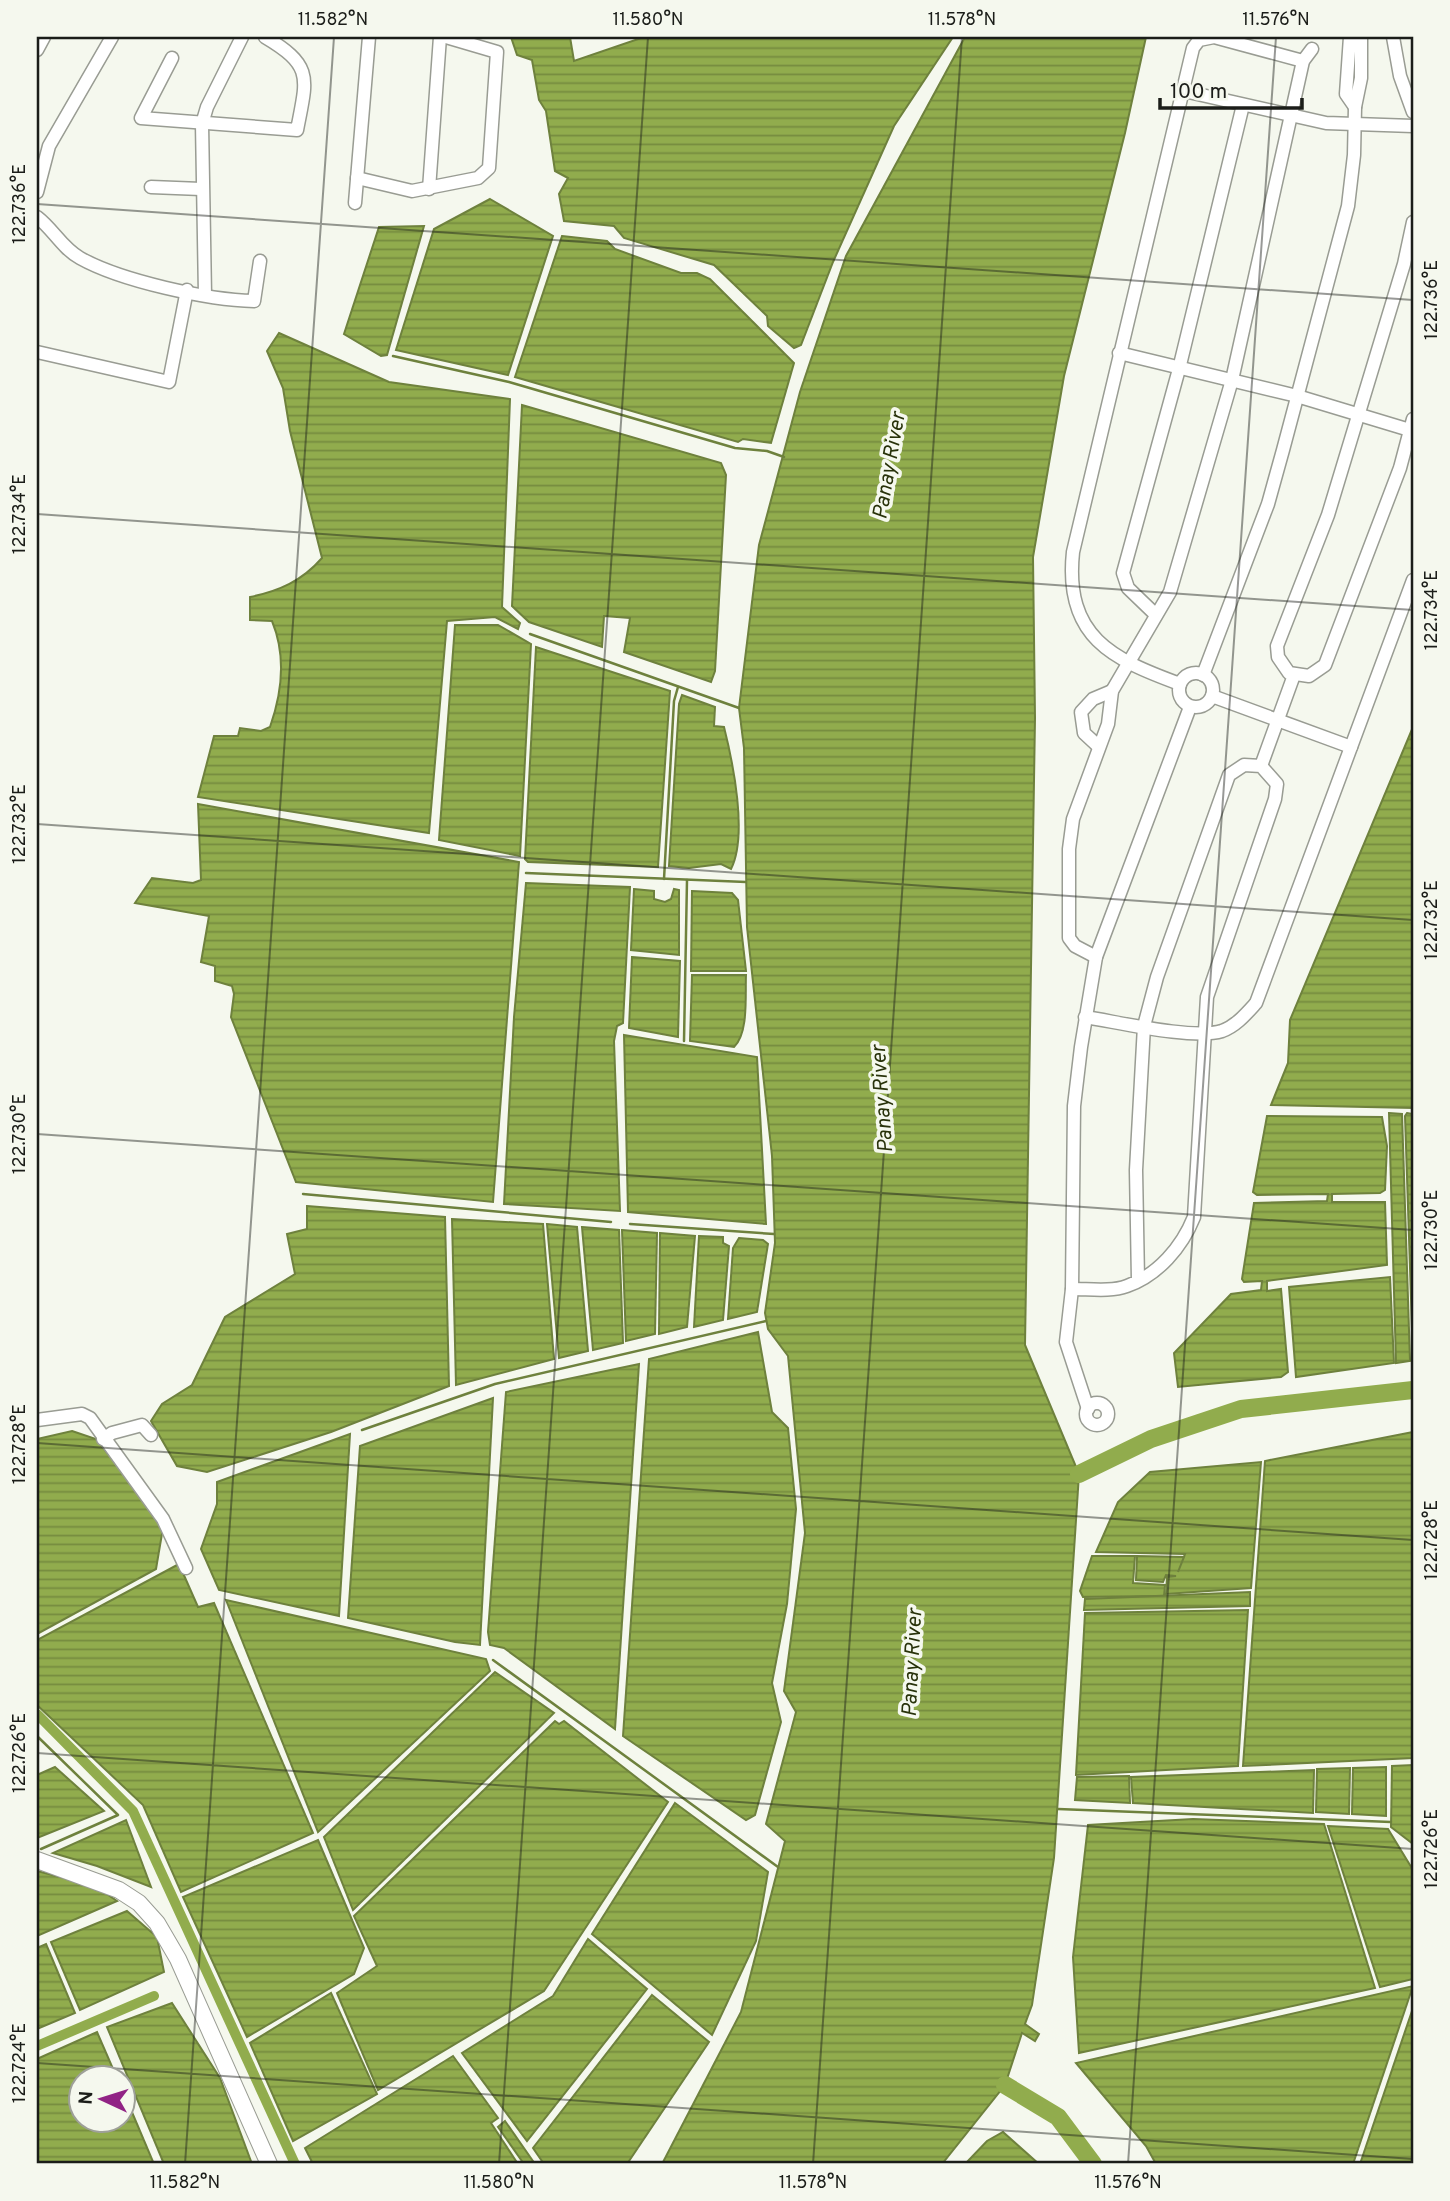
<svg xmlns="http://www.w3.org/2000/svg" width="1450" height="2201" viewBox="0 0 1450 2201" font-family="Overpass,sans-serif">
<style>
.water{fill:url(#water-rules);stroke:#6e813d;stroke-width:2}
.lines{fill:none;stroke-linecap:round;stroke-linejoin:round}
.stream{stroke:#6e813d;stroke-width:2.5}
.canal{stroke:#91ac4d;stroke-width:10}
.river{stroke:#91ac4d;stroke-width:18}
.minor-casing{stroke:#999c93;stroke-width:15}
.secondary-casing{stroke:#999c93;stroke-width:18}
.minor{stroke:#fff;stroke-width:12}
.secondary{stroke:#fff;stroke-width:16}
.ticks{fill:none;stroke:#1b1d19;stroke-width:2;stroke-opacity:0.45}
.labels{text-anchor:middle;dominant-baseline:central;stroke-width:7;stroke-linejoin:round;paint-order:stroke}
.water-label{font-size:21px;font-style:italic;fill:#28320a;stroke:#f5f8ee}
.neatline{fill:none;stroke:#1b1d19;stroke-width:2.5}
.ticks-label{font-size:18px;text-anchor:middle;fill:#1b1d19}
</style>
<defs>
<pattern id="water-rules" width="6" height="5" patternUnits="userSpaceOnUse" patternTransform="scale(1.75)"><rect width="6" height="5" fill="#91ac4d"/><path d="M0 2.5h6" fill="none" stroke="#768b3f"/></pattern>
</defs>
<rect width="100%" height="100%" fill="#f5f8ee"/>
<g class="water">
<path d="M511,37h59l4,24 70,-24h309l-59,89 -61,136 -32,83 -7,3 -26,-22 -1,-10 -53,-51 -90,-27 -10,-12 -50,-5 -5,-27 9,-16 -13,-7 -9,-60 -7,-11 -7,-40 -15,-5z"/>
<path d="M965,37h181l-21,96 -61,243 -31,181 2,161 -10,627 54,129 -25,384 -22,147 -7,19 14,10 -4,7 -13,-8 -17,52 -63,79h-280l79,-152 44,-171 -19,-17 30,-112 -12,-21 21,-158 -17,-177 -20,-27 -3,-16 10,-70 -3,-87 -25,-229 -3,-179 -5,-40 20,-163 41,-153 46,-136z"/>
<path d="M490,199l63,37 -45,139 -112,-25 38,-121z"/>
<path d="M424,226l-37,129 -6,1 -37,-22 35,-107z"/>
<path d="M562,236l45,5 8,8 66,24h16l13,6 84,84 -23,80 -28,-4 -5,3 -223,-65z"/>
<path d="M279,333l110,49 121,17 -8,208 18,16 -2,6 -23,-12 -48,4 -18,212 -231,-36 16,-61h24l2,-8 21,3 9,-4c12,-34 16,-72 2,-106l-22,-1v-23c29,-6 52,-16 72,-39l-32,-127 -7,-43 -16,-37z"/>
<path d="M522,405l199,58 5,12 -11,196 -4,11 -87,-30 6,-34 -26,-2 -2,31 -73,-25 -17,-16z"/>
<path d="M455,625h43l33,19 -11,212 -81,-16z"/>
<path d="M536,647l134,44 -12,176 -130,-5 -3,-3z"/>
<path d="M682,695l33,12 -1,19 10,1c9,36 24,108 7,142l-10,-5 -32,4 -20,-2 10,-162z"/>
<path d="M1413,727v381l-142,-3 17,-42 2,-43z"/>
<path d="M198,804l321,58 -26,340 -197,-20 -65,-165 3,-23 -2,-8 -17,-5v-15l-14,-4 8,-46 -74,-13 17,-25 41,5 8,-3z"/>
<path d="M526,883l104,4 -7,136 -6,3 -3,15 6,170 -116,-7 10,-187z"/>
<path d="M634,889l20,2v8l11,3 6,-3 3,-10 5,1v65l-48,-5z"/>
<path d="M692,891l40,2 6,7 8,71h-55z"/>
<path d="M632,957l48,4 -2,76 -49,-9z"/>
<path d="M692,975h54c-1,19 3,58 -12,72l-44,-6z"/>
<path d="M624,1035l133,22 9,167 -138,-12z"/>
<path d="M1389,1113l13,1 8,247 -14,2z"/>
<path d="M1407,1113l6,1v245l-8,-243z"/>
<path d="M1267,1116l115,1 5,29 -2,44 -5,3 -48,1v8h53l2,63 -120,16v10l14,-2 7,83 -7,5 -103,10 -4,-34 57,-59 30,-4 1,-9 -18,1 -2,-3 12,-76 73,-2 1,-7 -71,1 -4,-3z"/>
<path d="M307,1206l138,11 4,169 -118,46 -124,40 -30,-6 -26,-45 11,-17 30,-19 33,-68 70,-43 -8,-40 20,-5z"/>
<path d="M452,1219l91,5 11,135 -98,26z"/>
<path d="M547,1224l30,3 11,124 -29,7z"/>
<path d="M582,1227l37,3 4,113 -30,7z"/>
<path d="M622,1230l35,3 -2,101 -29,7z"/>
<path d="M660,1233l35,3 -8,91 -28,7z"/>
<path d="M699,1236l24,1v6l6,3 -6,74 -29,7z"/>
<path d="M739,1238l24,2 5,4 -11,68 -29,7 5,-71z"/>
<path d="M1390,1277l4,86 -98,14 -7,-90z"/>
<path d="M758,1332l14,80 16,16 8,81 -9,95 -15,79 9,39 -26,93 -9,5 -123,-84 26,-377z"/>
<path d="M639,1364l-24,365 -111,-81 -14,-3 -2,-13 18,-240z"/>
<path d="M493,1398l-13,247 -25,-3 -107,-24 12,-172z"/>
<path d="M72,1431l24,8 68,83 -8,47 -119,65v-195z"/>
<path d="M1413,1432v326l-170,8 22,-305z"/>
<path d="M350,1434l-11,182 -120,-26 -18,-41 16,-45v-22z"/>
<path d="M1261,1462l-10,126 -85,6 1,-17 9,-1 -10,-1 -3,7 -27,-2 1,-24 47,1 -6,15 7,-18 -89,-2 22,-50 32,-30z"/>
<path d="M1092,1556h43l-2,27 32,2 -1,11 -81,1 -3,-6z"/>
<path d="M179,1564l19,43 16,-4 99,230 -132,59 -38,-87 -106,-100v-65z"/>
<path d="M1250,1592v14l-166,4 1,-11z"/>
<path d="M226,1600l260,59 4,12 -172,161z"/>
<path d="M1248,1610l-10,156 -162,9 9,-162z"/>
<path d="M495,1672l59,41 -201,197 -29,-73z"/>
<path d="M555,1721l4,3 5,-3 104,81 -124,189 -166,99 -41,-97 40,-27 -23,-50z"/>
<path d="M1413,1765v79l-22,-17 1,-61z"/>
<path d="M55,1767l49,44 -67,27v-63z"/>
<path d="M1386,1767v49l-34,-2 1,-46z"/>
<path d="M1350,1768l-1,46 -33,-2 1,-43z"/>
<path d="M1314,1770l-1,43 -180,-10 -2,-26z"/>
<path d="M1129,1776l1,27 -55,-3 2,-23z"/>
<path d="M675,1803l93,69 -12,69 -44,94 -120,-101z"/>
<path d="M1193,1819l131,5 51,164 -296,65 -6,-96 15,-132z"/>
<path d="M126,1820l25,67 -54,-21 -44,-13z"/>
<path d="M1328,1826l60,3 25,41v109l-33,8z"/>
<path d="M318,1840l46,108 -10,26 -107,63 -64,-140z"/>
<path d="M37,1871l58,15 22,15 -80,35z"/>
<path d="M127,1911l30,26 7,35 -84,38 -29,-68z"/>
<path d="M588,1939l59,50 -120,152 -65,-88 91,-57z"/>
<path d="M46,1944l29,69 -38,16v-81z"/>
<path d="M1413,1986l-60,178h-197l-10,-18 -70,-83z"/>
<path d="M331,1993l46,101 -84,47 -43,-98z"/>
<path d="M652,1995l57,47 -82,122h-83l-11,-16z"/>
<path d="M172,2003l48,75 32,86h-88l-57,-137z"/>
<path d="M1413,2008v156h-53z"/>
<path d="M97,2032l20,46h-37v42h42l1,-29 31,73h-117v-105z"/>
<path d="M453,2056l45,62 -7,5 27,41h-205l-8,-16z"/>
<path d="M505,2121l30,43h-11l-26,-37z"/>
<path d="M1003,2132l36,32h-74l22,-23z"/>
</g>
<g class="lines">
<g class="stream">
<path d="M393,356l116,26 226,66 32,3 17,6"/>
<path d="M530,634l209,74"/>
<path d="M526,873l220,9"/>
<path d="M664,879l10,-178 4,-14"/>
<path d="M684,1041l3,-161"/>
<path d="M303,1194l308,28"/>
<path d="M630,1224l144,10"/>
<path d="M362,1430l133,-46 271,-63"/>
<path d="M493,1660l285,207"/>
<path d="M37,1736l81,79 -77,34"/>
<path d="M1058,1809l333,13"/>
</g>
<g class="canal">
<path d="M37,1714l96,97 162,353"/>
<path d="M37,2046l117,-50"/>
</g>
<g class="river">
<path d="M1079,1474l72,-35 90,-30 172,-19"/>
<path d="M1005,2085l53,32 35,47"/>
</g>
<defs>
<g id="minor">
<path d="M1350,37l-4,57 9,13 6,-29v-41"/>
<path d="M1393,37l7,39 13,36"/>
<path d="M37,50l7,-13"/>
<path d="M172,58l-31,60 156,12c10,-52 17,-64 -32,-93"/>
<path d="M1184,91l142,32 87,3"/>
<path d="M357,178l55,13 66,-13 11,-10 8,-116 -51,-15"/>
<path d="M151,187l50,2"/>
<path d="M429,189l11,-152"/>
<path d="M37,192l12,-46 63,-109"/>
<path d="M355,203l14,-166"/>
<path d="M37,217c16,12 25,31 43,41 41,23 128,42 174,43l6,-40"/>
<path d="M1413,222l-9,42 -76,251 -51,131 1,11 11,16 20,3 16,-11 75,-197 13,-49"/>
<path d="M205,295l-3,-171 5,-17 35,-70"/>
<path d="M37,352l132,30 18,-92"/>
<path d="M1119,353l178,43 116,35"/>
<path d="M1156,615l-28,-27 -5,-15 56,-204 64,-264"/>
<circle cx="1196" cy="690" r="17"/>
<path d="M1203,675l65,-171 15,-54 65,-244 6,-51 1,-48"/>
<path d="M1180,684c-68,-25 -116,-47 -107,-132l120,-504 6,-8 15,-3 89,24"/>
<path d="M1212,696l139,51"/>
<path d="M1098,746l-14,-13 -3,-21 12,-13 19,-8"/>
<path d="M1261,766l33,-91"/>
<path d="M1096,957l-21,-11 -6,-8v-89l4,-30 35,-95 4,-33 58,-99 62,-212 71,-319 9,-12"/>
<path d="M1085,1017c33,5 108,23 137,14 14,-5 24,-17 34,-28l157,-423"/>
<path d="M1072,1289c18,0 39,3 55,-3 31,-11 55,-39 67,-69l13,-220 68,-198 2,-15 -16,-18 -17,-1 -15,10 -72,202 -13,49 -8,144 2,110"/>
<circle cx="1097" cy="1414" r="11"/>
<path d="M1088,1409l-22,-67 6,-53 2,-183 7,-59 15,-90 94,-250"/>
<path d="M37,1420l45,-6 8,4 73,101 23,49"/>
<path d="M103,1439l9,-6 30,-8 9,10"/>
</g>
<path id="secondary" d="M37,1860l82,30 20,13 18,20 21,36 91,205"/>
</defs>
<use href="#minor" class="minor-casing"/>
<use href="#secondary" class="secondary-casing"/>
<use href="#minor" class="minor"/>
<use href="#secondary" class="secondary"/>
</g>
<path class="ticks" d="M37,204l1376,96M37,514l1376,96M37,824l1376,96M37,1134l1376,96M37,1443l1376,97M37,1753l1376,96M37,2063l1376,96M185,2164l149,-2127M499,2164l149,-2127M813,2164l149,-2127M1128,2164l148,-2127"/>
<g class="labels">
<g class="water-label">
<text transform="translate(890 466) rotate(-80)">Panay River</text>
<text transform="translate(883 1099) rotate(-94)">Panay River</text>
<text transform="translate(913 1663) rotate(-87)">Panay River</text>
</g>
</g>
<rect width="1450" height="2201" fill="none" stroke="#f5f8ee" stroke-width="77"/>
<g transform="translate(102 2099) rotate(274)"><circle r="33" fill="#f5f8ee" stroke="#9ea099" stroke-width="2"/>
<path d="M0-5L12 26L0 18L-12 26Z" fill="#912385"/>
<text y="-10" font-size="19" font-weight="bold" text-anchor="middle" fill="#1b1d19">N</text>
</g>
<path d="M1160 98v10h142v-10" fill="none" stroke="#1b1d19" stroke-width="3.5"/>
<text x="1170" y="98" font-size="21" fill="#1b1d19" stroke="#f5f8ee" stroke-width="5" paint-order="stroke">100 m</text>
<rect x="38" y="38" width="1374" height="2124" class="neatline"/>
<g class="ticks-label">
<text x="333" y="25">11.582°N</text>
<text x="648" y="25">11.580°N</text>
<text x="962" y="25">11.578°N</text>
<text x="1276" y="25">11.576°N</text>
<text transform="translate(19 204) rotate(-90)" y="6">122.736°E</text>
<text transform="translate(1431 300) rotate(-90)" y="6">122.736°E</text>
<text transform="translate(19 514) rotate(-90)" y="6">122.734°E</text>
<text transform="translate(1431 610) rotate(-90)" y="6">122.734°E</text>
<text transform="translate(19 824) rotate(-90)" y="6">122.732°E</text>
<text transform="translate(1431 920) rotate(-90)" y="6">122.732°E</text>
<text transform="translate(19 1134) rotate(-90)" y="6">122.730°E</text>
<text transform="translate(1431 1230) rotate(-90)" y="6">122.730°E</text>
<text transform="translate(19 1444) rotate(-90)" y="6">122.728°E</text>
<text transform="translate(1431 1540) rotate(-90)" y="6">122.728°E</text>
<text transform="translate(19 1753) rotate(-90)" y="6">122.726°E</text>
<text transform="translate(1431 1849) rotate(-90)" y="6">122.726°E</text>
<text transform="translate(19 2063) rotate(-90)" y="6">122.724°E</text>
<text x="185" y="2188">11.582°N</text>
<text x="499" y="2188">11.580°N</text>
<text x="813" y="2188">11.578°N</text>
<text x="1128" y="2188">11.576°N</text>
</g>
</svg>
